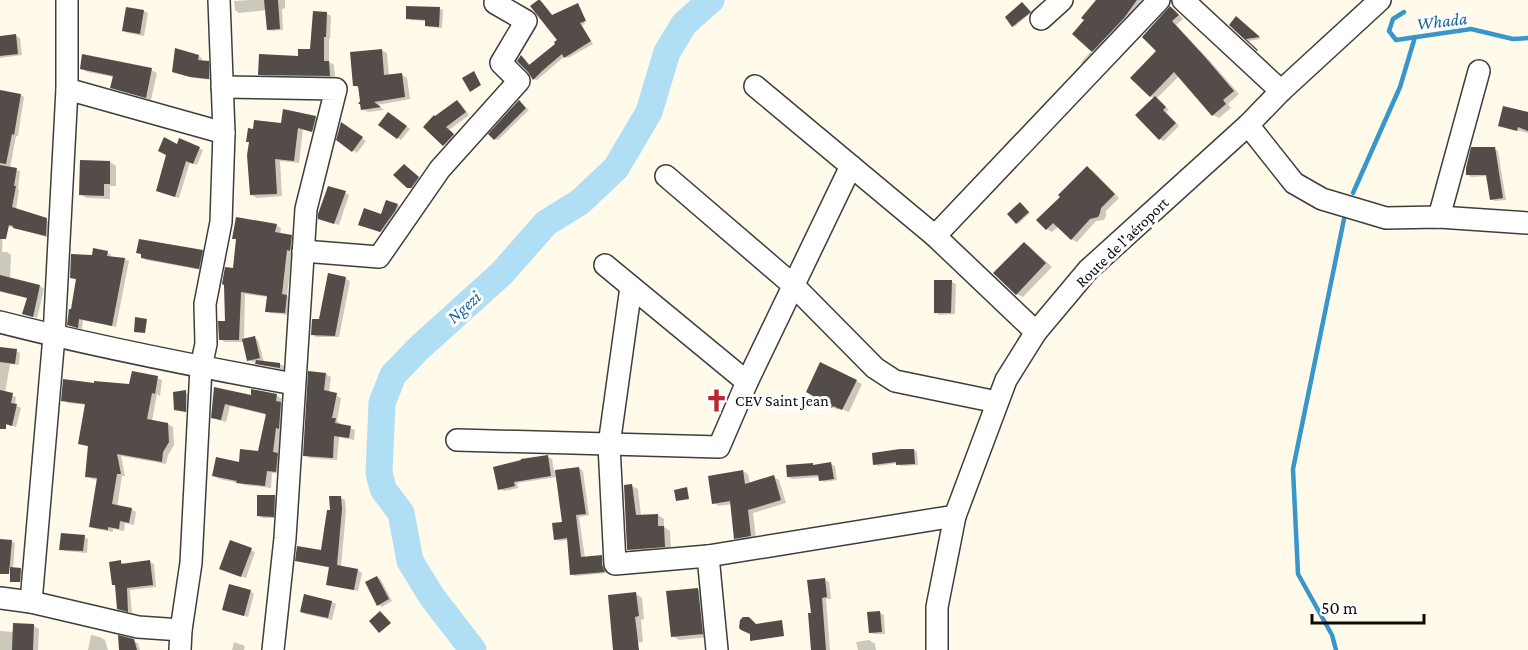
<svg xmlns="http://www.w3.org/2000/svg" width="1528" height="650" viewBox="0 0 1528 650" font-family="'Crimson Pro',serif">
<style>
.shadow{fill:#0003}
.lines{fill:none;stroke-linecap:round;stroke-linejoin:round}
.stream{stroke:#3896ca;stroke-width:4.5}
.river{stroke:#b0def5;stroke-width:27}
.building{fill:#544c48}
.minor-casing{stroke:#3e3e3e;stroke-width:24}
.minor{stroke:#fff;stroke-width:21}
.labels{text-anchor:middle;dominant-baseline:central;stroke-width:6;stroke-linejoin:round;paint-order:stroke}
.street-label{font-size:16px;fill:#0b0b0b;stroke:#fff}
.poi-label{font-size:16px;fill:#0b0b0b;stroke:#fff;text-anchor:start}
.water-label{font-size:18px;font-style:italic;fill:#18669a;stroke:#fff}
</style>
<rect width="100%" height="100%" fill="#fffaea"/>
<g class="shadow">
<path d="M250,0h35v8l-3,1 1,21 -11,1 -4,-2 -1,-19 -28,3 -4,-3 -1,-9z"/>
<path d="M1098,0h44l-14,20 -31,33 -4,-3z"/>
<path d="M539,1l4,2 10,13 24,-11 8,19 -3,1 11,19 -25,14 -3,-2 -28,24 -3,-1 -12,-23 9,10 26,-22 2,-4z"/>
<path d="M1024,5l7,8 -17,14 -1,-1z"/>
<path d="M1170,7l6,4 7,8 -7,6 35,37 28,32 -11,10 3,4 -12,10 -6,-3 -34,-39 -22,22 12,12 -3,2 13,14 -15,15 -4,-2 -6,-41 -4,-2 8,-45z"/>
<path d="M127,8l17,3 4,2 -4,23 -16,-3 -4,-2z"/>
<path d="M440,9l3,1 -1,18 -13,-1 -2,-1v-5l-16,-1 -3,-2z"/>
<path d="M326,13l5,3 -1,23h-1v23l5,3 1,13 -70,-1 -5,-3 40,-16 11,-7z"/>
<path d="M1240,21l21,18 -13,2 -17,-16z"/>
<path d="M16,36l4,2 2,17 -22,3v-21z"/>
<path d="M381,50l6,3 2,23 12,-2 6,4 3,21 -33,6 7,5 -16,2 -5,-3 -3,-20 -6,-4z"/>
<path d="M1090,52l3,1 -10,11 -2,-1z"/>
<path d="M198,56l4,2 -1,4h7l4,2v16l-18,-2 -17,-5z"/>
<path d="M81,68l70,2 6,3 -6,27 -33,-10 -6,-3 2,-10 -27,-5z"/>
<path d="M0,92l20,3 4,2 -6,39h-2l-6,32 10,3 -2,18 1,1 -3,20 35,12 -1,16 -47,-13 -1,27h5l4,3 -1,24 30,7 4,3 -7,29 -14,-4 5,-16 -28,-6z"/>
<path d="M457,101l4,3 8,11 -20,15 8,7 -9,10 -23,-20z"/>
<path d="M519,102l10,8 -31,30 -3,-1z"/>
<path d="M1528,113v20l-25,-6z"/>
<path d="M392,116l18,13 -9,11 -3,-2z"/>
<path d="M316,117l5,3 -4,13 -14,-4 -4,34 -19,-2 2,35 -25,2 -6,-3 -1,-52 -2,-2 34,-17z"/>
<path d="M342,124l24,17 -9,12 -19,-13z"/>
<path d="M180,140l23,10 -6,15 -7,-3 -11,36 -18,-6z"/>
<path d="M1495,149l3,2 8,49 -11,1 -3,-2 -4,-23 -17,1 -4,-3z"/>
<path d="M81,161l29,1 6,4v20h-6v13l-23,-1 -7,-4z"/>
<path d="M408,168l14,13 -8,10 -19,-16z"/>
<path d="M1088,168l5,3 26,27 -13,13v5l-2,4 -8,1 -19,21 -6,-3 -12,-13 -7,6 -5,-3z"/>
<path d="M345,193l4,2 -10,30 -15,-5z"/>
<path d="M397,205l4,2 -16,27 -21,-8 18,-10z"/>
<path d="M1022,205l8,8 -12,11 -1,-1z"/>
<path d="M276,225l5,3 -1,7 11,2 5,2 -1,14 -3,-1 -5,44 4,3 -2,16 -18,-2 -4,-2 1,-14 -23,-3 -1,47 10,-3 4,2 6,22 16,2 4,2v4l-23,-5 -4,-2v-2l-4,1 -4,-2 -5,-18h-19l-5,-3 6,-16 8,-54 3,-29 -4,-2z"/>
<path d="M1024,243l6,4 22,20 -29,30 -7,-3z"/>
<path d="M95,250l13,3 3,2v3l14,1 4,2 -13,66 -33,-7 -1,9 -9,-2 -4,-3 8,-44 -6,-3 22,-20z"/>
<path d="M202,251l4,2 -4,17 -56,-10 -8,-8z"/>
<path d="M329,275l17,4 4,2 -11,56h-23l-4,-3 8,-13z"/>
<path d="M952,282l4,2 -1,30 -16,1 -4,-3z"/>
<path d="M0,348l16,3 4,2 -1,12 -9,-1 -5,29 11,4 -1,8 6,3 -5,19 -16,-4z"/>
<path d="M326,374l5,3 -2,16 12,5 -4,23 3,2v2l10,3 5,2 -1,10 -15,-3 -2,23 -27,-2 -5,-3z"/>
<path d="M157,378l5,2 -2,16 -3,-2 -5,27 16,3 5,3 1,18 -6,10 -2,9 -45,-8 4,20h-3l-5,31 14,2 5,3 -2,13 -9,-2 -1,8 -11,-2v3l-17,-3 -5,-3 7,-46 -6,-1 -5,-3 2,-29 -9,-3 6,-39 -18,-2 -5,-3 32,-16 35,1z"/>
<path d="M856,381l6,3 -13,28 -10,-4 -1,2 -17,-9z"/>
<path d="M215,389l37,8 24,-2 6,4 -1,5 5,3 -1,24 -4,-1 -3,25 5,2 -1,17 -10,-1 -1,15 -27,-3 -5,-2 -20,-4 -5,-3 26,-12 19,-12 8,-37 -37,-9 -4,16 -8,-2 -5,-3z"/>
<path d="M185,392l4,2 1,19 -14,-4z"/>
<path d="M914,450l3,2 1,13 -17,1 -3,-3 -20,3 -3,-2 -2,-10z"/>
<path d="M548,457l4,2 2,12 25,-3 4,3 6,44 -10,2 6,41 16,-1 4,2 1,9 2,5 -33,3 -4,-2 -3,-34 -9,1 -4,-2 8,-16 -6,-46 -40,6 1,5 -14,3 -4,-2z"/>
<path d="M831,464l4,2 2,14 -13,2 -4,-2v-3l-28,2 -4,-2 25,-12 2,1z"/>
<path d="M743,471l5,3 2,10 24,-7 5,3 7,23 -33,10 3,25 -15,3 -5,-3 -4,-34 -13,2 -5,-3z"/>
<path d="M632,486l6,3 3,27 17,-1 6,4v8l6,4 1,19 -37,3 -5,-4z"/>
<path d="M274,496l4,3 -1,19h-14l-4,-2z"/>
<path d="M341,498l4,2 1,11 -5,56 17,3 4,3 -4,18 -27,-5 -4,-2 4,-16 -30,-6 -4,-2 26,-8 8,-40z"/>
<path d="M84,537l4,2 -1,14 -22,-2 -4,-2z"/>
<path d="M0,540l11,1 4,2 -2,26 9,1 -1,12h-8l-2,-15h-11z"/>
<path d="M251,550l4,2 -9,26 -21,-8z"/>
<path d="M121,562l4,2 25,-2 4,2 2,23 -26,3 2,23 -14,-5 -1,-21 -4,-3z"/>
<path d="M377,577l4,3 11,21 -10,6 -4,-3z"/>
<path d="M824,579l5,3 2,17h-5l4,51h-18l1,-36z"/>
<path d="M698,589l6,4 4,44 -29,3 -6,-4z"/>
<path d="M250,591l4,3 -6,23 -24,-7z"/>
<path d="M636,594l6,4 2,21 -3,1 2,22 -23,3z"/>
<path d="M332,602l4,2 -4,16 -27,-6 -4,-2z"/>
<path d="M880,613l4,2 1,19h-11l-4,-2z"/>
<path d="M34,626l5,3 -1,21h-38v-19l14,1z"/>
<path d="M91,635l9,2 5,3 3,10h-20z"/>
<path d="M869,640l6,4 1,6h-18l-2,-8z"/>
<path d="M133,641l5,2 2,7h-20z"/>
<path d="M234,642l11,4 -1,4h-12z"/>
</g>
<g class="lines">
<g class="stream">
<path d="M1404,12l-11,7 -4,12 7,9 75,-11 42,10 15,-1"/>
<path d="M1353,193l47,-106 15,-50"/>
<path d="M1336,650l-4,-15 -34,-61 -5,-105 51,-250"/>
</g>
<path class="river" d="M473,650l-41,-53 -22,-36 -9,-48 -18,-24 -4,-16 3,-70 11,-28 25,-26 84,-76 44,-50 34,-21 36,-34 33,-56 18,-60 17,-28 27,-24"/>
</g>
<g class="building">
<path d="M264,0h14l2,29 -13,1z"/>
<path d="M538,0h2l12,15 26,-12 8,18 -6,2 11,18 -27,17 -2,-4 -20,17 -9,9 -5,-8 -11,-11 4,-6 8,10 26,-21 -1,-2 3,-2 -27,-34z"/>
<path d="M1096,0h41l-13,18 -32,34 -20,-18 12,-14 -3,-2z"/>
<path d="M1022,2l9,10 -19,15 -7,-10z"/>
<path d="M406,6l34,1 -1,20 -14,-1v-6l-19,-1z"/>
<path d="M1170,6l9,9 -7,6 33,36 29,34 -11,9 3,4 -14,12 -38,-44 -24,25 -20,-19 26,-27 -14,-14z"/>
<path d="M126,7l18,3 -4,24 -18,-3z"/>
<path d="M313,11l14,1 -1,25h-2v24h5l1,15 -72,-1 1,-21 39,2v-7h12z"/>
<path d="M1236,16l24,21 -14,2 12,11 -1,1 -28,-26z"/>
<path d="M16,34l2,20 -18,2v-20z"/>
<path d="M175,48l24,7 -1,5 11,1v18l-19,-2 -18,-5z"/>
<path d="M382,49l2,26 18,-2 3,24 -31,5 7,5 -20,3 -1,-6h-2l2,-3 -2,-15h-5l-3,-34z"/>
<path d="M82,54l70,14 -6,30 -36,-10 3,-12 -33,-7z"/>
<path d="M474,71l7,14 -11,7 -8,-14z"/>
<path d="M0,90l21,4 -7,41 -2,-1 -6,30 -6,-1z"/>
<path d="M1155,96l11,11 -3,3 13,13 -17,17 -24,-25z"/>
<path d="M457,100l9,12 -20,15 8,7 -11,12 -20,-19 11,-12 1,1z"/>
<path d="M519,100l7,8 -32,32 -6,-6z"/>
<path d="M1503,106l25,6v19l-10,-4 -1,4 -19,-5z"/>
<path d="M283,109l33,7 -4,16 -14,-4 -4,33 -19,-2 2,35 -27,1 -3,-40 2,-13h-3l2,-14 5,1 1,-9 27,3z"/>
<path d="M388,112l19,14 -10,13 -19,-14z"/>
<path d="M341,122l22,15 -11,15 -16,-12z"/>
<path d="M164,137l13,7 2,-6 21,9 -7,17 -7,-3 -11,36 -19,-6 10,-36 -8,-4z"/>
<path d="M1471,147h24l8,51 -13,2 -4,-25h-20v-7z"/>
<path d="M80,160l30,1v23h-6v12l-25,-1z"/>
<path d="M404,164l15,13 -8,11h-4l-14,-13z"/>
<path d="M0,165l17,3 -3,18h2l-4,21 35,11 -1,18 -33,-8v-2l-4,-1 -3,14h-6z"/>
<path d="M1087,166l28,28 -14,14 -1,5 -2,4 -8,2 -19,21 -18,-17 -7,7 -10,-10 24,-23 -2,-2z"/>
<path d="M328,186l18,5 -12,33 -16,-5v-5z"/>
<path d="M386,200l12,4 -3,7 -15,21 -22,-7 6,-17 17,6z"/>
<path d="M1020,202l9,10 -13,12 -9,-10z"/>
<path d="M236,217l41,7 -2,8 17,3 -2,16 -3,-1 -5,44 5,1 -2,18 -20,-1 2,-16 -26,-4 -2,48h-20l-1,-19h7l-1,-36 -2,-1 3,-17 8,1 3,-29h-4z"/>
<path d="M139,239l64,11 -4,19 -58,-11v-4l-5,-1z"/>
<path d="M1024,242l22,21 -30,32 -23,-22z"/>
<path d="M93,248l15,3 -1,5 18,2 -13,68 -33,-7 -1,9 -11,-3 2,-16h2l5,-30 -6,-1 1,-24 21,1z"/>
<path d="M328,273l18,4 -11,59 -24,-1 1,-16h7z"/>
<path d="M0,275l40,10 -7,32 -11,-3 5,-16 -27,-7z"/>
<path d="M934,280h18l-1,33h-17z"/>
<path d="M135,317l12,2 -2,14 -11,-1z"/>
<path d="M255,336l5,22 -13,3 -5,-22z"/>
<path d="M0,347l17,2 -2,15 -15,-2z"/>
<path d="M256,360l24,3v5l-25,-4z"/>
<path d="M820,362l37,18 -15,30 -9,-4 -1,2 -12,-6v-2l-14,-8z"/>
<path d="M132,371l26,5 -3,18 -3,-1 -5,26 21,4 1,19 -6,10 -1,10 -45,-8 4,20h-4l-5,30 20,4 -3,15 -9,-2 -1,8 -11,-2v3l-19,-3 8,-49 -12,-1 3,-31 -10,-2 7,-40 -24,-3 2,-22 31,4v-2l35,3z"/>
<path d="M308,371l18,2 -2,17 13,3 -5,25h4l-1,5 16,3 -2,12 -15,-2 -1,22 -30,-2z"/>
<path d="M214,387l37,8v-6l26,5 -1,7 5,1 -2,27 -3,-1 -3,24 5,1 -2,19 -9,-1 -2,15 -29,-3 1,-2 -25,-5 4,-19 23,5 1,-13 18,2 8,-37 -41,-10 -4,16 -10,-2z"/>
<path d="M0,390l13,3 -2,10 6,1 -5,22 -6,-2v5h-6z"/>
<path d="M186,390v22l-12,-2 -1,-18z"/>
<path d="M900,449h14l1,15 -19,1v-3l-23,3 -1,-12z"/>
<path d="M548,455l3,21 -37,6 1,4 -17,4 -5,-23 28,-7v-1z"/>
<path d="M831,462l3,17 -15,2 -1,-6 -31,2 -1,-12 27,-2v2z"/>
<path d="M579,467l7,47 -10,1 5,42 21,-2v10l3,7 -35,3 -3,-37 -13,2 -2,-17 10,-1 -7,-52z"/>
<path d="M743,470l2,14 29,-9 7,25 -33,10 3,26 -17,3 -4,-38 -18,3 -4,-28z"/>
<path d="M632,484l4,31 22,-1v12h6l1,21 -38,3 -3,-65z"/>
<path d="M687,487l2,12 -13,2 -2,-11z"/>
<path d="M257,495h18l-1,22 -17,-1z"/>
<path d="M329,496h12l1,13 -5,56 21,4 -4,21 -28,-5 3,-18 -34,-6 2,-15 24,4 6,-40h3z"/>
<path d="M61,533l24,2 -2,16 -24,-1z"/>
<path d="M0,539l12,1 -3,34h-9z"/>
<path d="M230,540l22,8 -11,29 -22,-8z"/>
<path d="M121,560v4l29,-4 3,25 -26,3 1,24 -11,-3 -2,-24h-3l-3,-23z"/>
<path d="M10,567l11,1 -1,14h-10z"/>
<path d="M377,576l12,23 -12,7 -12,-24z"/>
<path d="M825,578l2,19 -5,1 4,52h-15l-3,-37h3l-4,-33z"/>
<path d="M229,584l22,6 -7,26 -22,-6z"/>
<path d="M698,588l5,46 -32,3 -5,-46z"/>
<path d="M636,592l3,24 -4,1 4,33h-26l-5,-55z"/>
<path d="M304,594l28,7 -4,17 -28,-6z"/>
<path d="M380,611l11,12 -12,10 -10,-12z"/>
<path d="M880,611l2,21 -13,1 -2,-21z"/>
<path d="M743,617h6l7,7 26,-4 2,16 -34,5v-7l-9,-4 -2,-2 1,-8z"/>
<path d="M13,623l21,1 -1,26h-21z"/>
<path d="M118,635l16,4 3,11h-18z"/>
</g>
<g class="lines">
<defs>
<g id="minor">
<path d="M1183,0l98,91"/>
<path d="M1041,19l21,-19"/>
<path d="M755,86l180,150 101,96"/>
<path d="M222,87l114,2 -30,120 -21,329 -12,112"/>
<path d="M67,89l157,44"/>
<path d="M1248,125l46,58 28,16 64,19 53,-1 89,6"/>
<path d="M666,176l127,109 82,83 20,13 102,21"/>
<path d="M1439,217l40,-146"/>
<path d="M935,236l224,-236"/>
<path d="M303,251l76,6 61,-88 79,-88 -18,-18 25,-42 -31,-18"/>
<path d="M605,265l142,117"/>
<path d="M631,287l-22,158 6,119 93,-8 247,-40"/>
<path d="M0,322c97,25 195,44 294,62"/>
<path d="M457,440l262,7 28,-65 104,-216"/>
<path d="M708,556l9,94"/>
<path d="M0,598l31,4 107,25 43,3"/>
<path d="M31,602l23,-266 13,-247v-89"/>
<path d="M180,650l1,-20 10,-67 10,-196 5,-23 -1,-40 16,-82 3,-89 -5,-133"/>
<path d="M937,650v-43l18,-91 51,-136 30,-48 52,-62 160,-145 33,-34 99,-91"/>
</g>
</defs>
<use href="#minor" class="minor-casing"/>
<use href="#minor" class="minor"/>
</g>
<defs>
<symbol id="church-bare" viewBox="-9 -9 18 18"><path d="M-1.2-6h2.4v3.5h3.3v2.4h-3.3V6h-2.4V-.1h-3.3v-2.4h3.3Z" fill="#b82733" stroke="#fff" stroke-width="2.5" paint-order="stroke"/></symbol>
</defs>
<g fill-rule="evenodd">
<use href="#church-bare" x="700" y="384" width="33" height="33"/>
</g>
<g class="labels">
<g class="street-label">
<text transform="translate(1122 242) rotate(-44)">Route de l'aéroport</text>
</g>
<g class="poi-label">
<text x="735" y="400">CEV Saint Jean</text>
</g>
<g class="water-label">
<text transform="translate(1442 21) rotate(-7)">Whada</text>
<text transform="translate(464 307) rotate(-42)">Ngezi</text>
</g>
</g>
<path d="M1312 614v9h112v-9" fill="none" stroke="#0b0b0b" stroke-width="3"/>
<text x="1321" y="614" font-size="18" fill="#0b0b0b" stroke="#ffffff" stroke-width="4.5" paint-order="stroke">50 m</text>
</svg>
